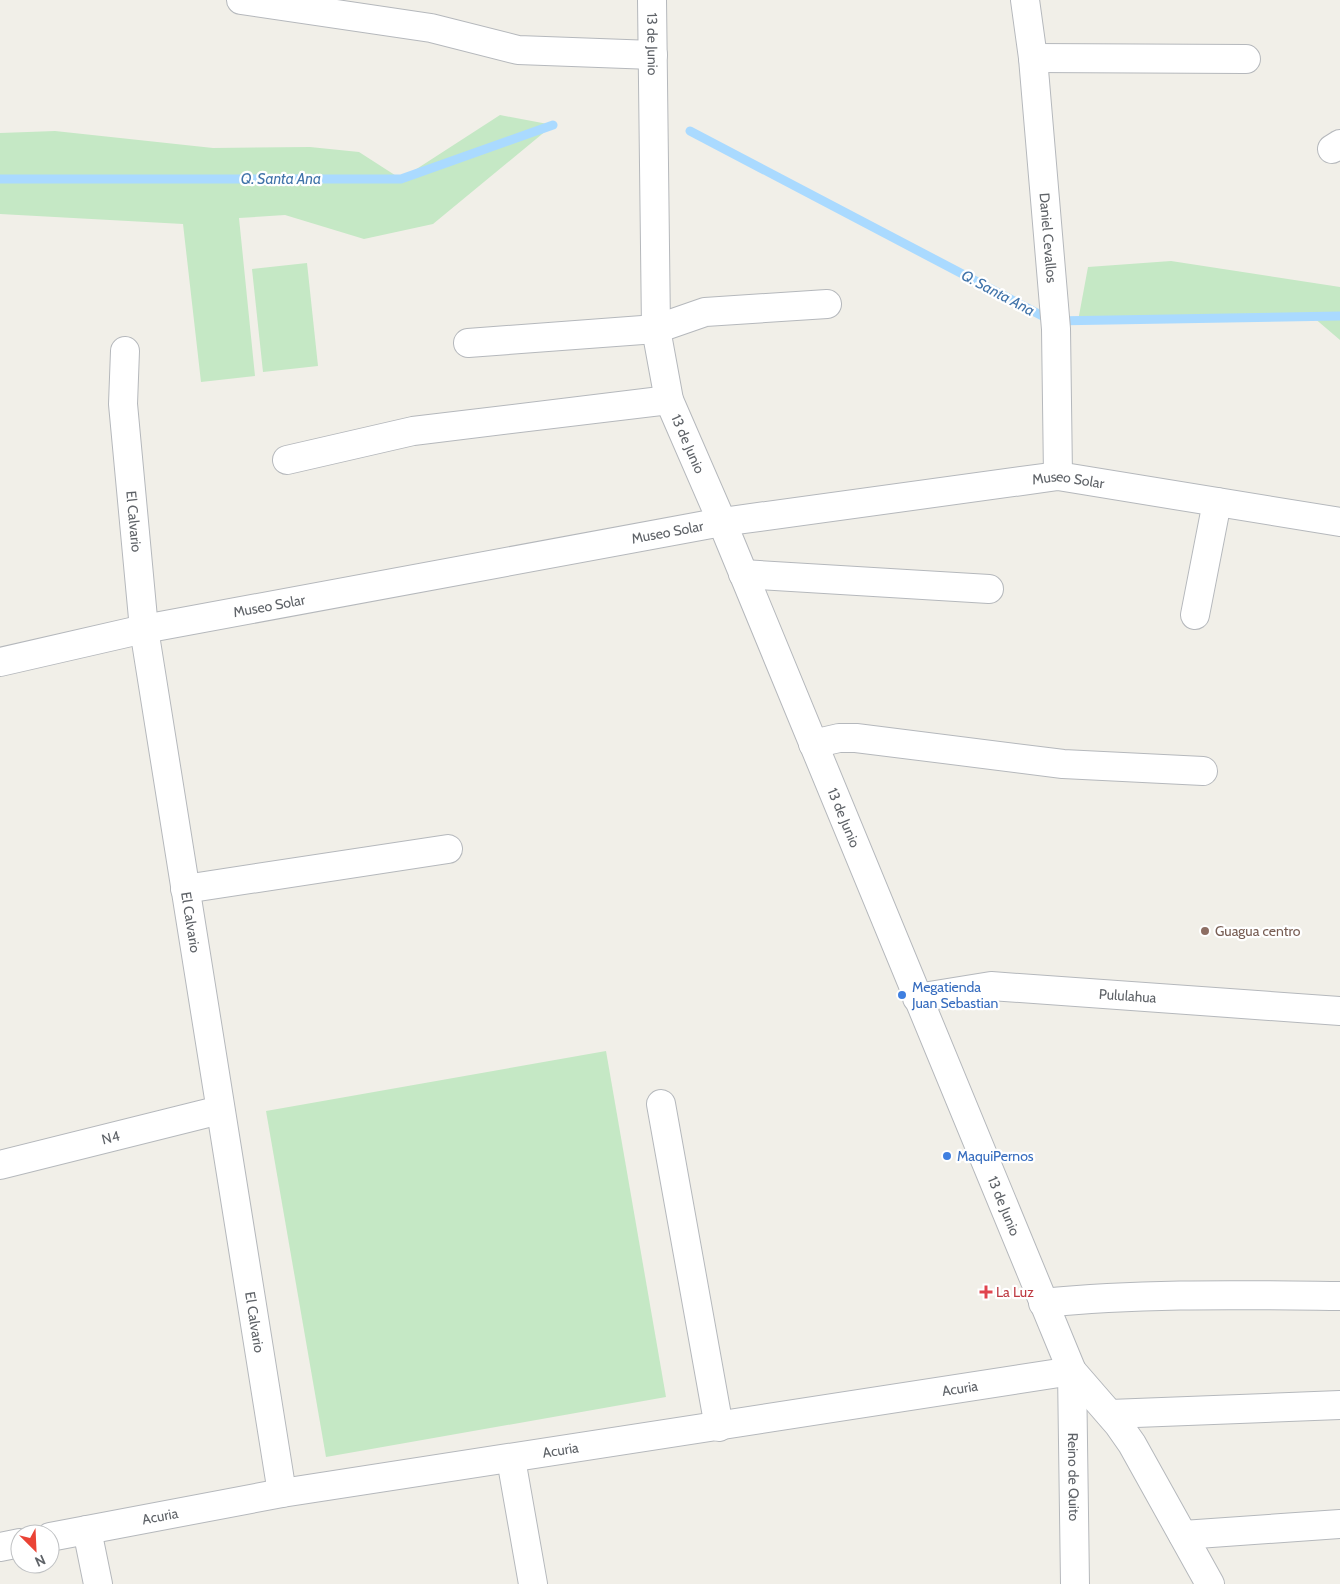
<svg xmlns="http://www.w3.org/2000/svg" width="1340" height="1584" viewBox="0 0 1340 1584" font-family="Cabin,sans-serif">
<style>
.green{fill:#c5e8c5}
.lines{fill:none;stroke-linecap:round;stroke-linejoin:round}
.stream{stroke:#aadaff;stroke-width:9}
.minor-casing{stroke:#b5b8bc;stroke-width:30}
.minor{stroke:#fff;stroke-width:28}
.education-dot{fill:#8d6e63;stroke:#fff;stroke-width:2}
.shop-dot{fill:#3f7fe0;stroke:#fff;stroke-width:2}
.health-dot{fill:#e0444e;stroke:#fff;stroke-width:2}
.labels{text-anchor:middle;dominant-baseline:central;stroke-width:4.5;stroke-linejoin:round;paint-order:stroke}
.street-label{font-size:14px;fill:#5f6368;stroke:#fff}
.education-label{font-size:14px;fill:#785e54;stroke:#fff;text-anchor:start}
.shop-label{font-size:14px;fill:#366cbe;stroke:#fff;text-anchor:start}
.health-label{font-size:14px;fill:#be3a42;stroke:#fff;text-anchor:start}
.water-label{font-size:15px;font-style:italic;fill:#4174aa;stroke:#fff}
</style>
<rect width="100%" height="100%" fill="#f1efe8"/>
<g class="green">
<path d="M500,115l53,10 -120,99 -69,15 -79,-24 -46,3 16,158 -54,6 -18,-158 -183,-10v-81l55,-2 158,17 97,-1 49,5 42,27z"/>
<path d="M1171,261l169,26v53l-27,-23 -235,4 10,-54z"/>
<path d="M307,263l11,103 -55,6 -11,-103z"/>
<path d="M606,1051l60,346 -340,60 -60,-346z"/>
</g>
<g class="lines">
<g class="stream">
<path d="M690,131l362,190 288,-5"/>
<path d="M0,179h401l152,-54"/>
</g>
<defs>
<g id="minor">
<path d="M241,0l190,28 87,22 135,5"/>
<path id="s1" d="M652,0l4,329 13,71 53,122 350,849 46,53 14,20 78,140"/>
<path id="s2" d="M1025,0l8,58 23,271 2,147"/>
<path d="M1033,58l213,1"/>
<path d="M1332,149l8,-5"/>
<path d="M468,343l188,-14 49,-17 122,-8"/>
<path id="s3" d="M125,351l-2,53 21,225 138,864"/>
<path d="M287,460l126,-29 256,-31"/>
<path d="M743,574l246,15"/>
<path d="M1195,615l22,-113"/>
<path id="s4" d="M0,662l144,-33 578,-107 336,-46 282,46"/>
<path d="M813,744l26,-6h17l207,26 140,7"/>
<path d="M185,889l263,-40"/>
<path id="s5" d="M917,998l74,-12 349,25"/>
<path d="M661,1104l58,323"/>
<path id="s6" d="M0,1165l220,-55"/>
<path d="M1043,1303c99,-10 198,-8 297,-7"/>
<path id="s7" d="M1072,1371l3,213"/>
<path d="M1110,1414l230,-9"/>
<path d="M511,1459l22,125"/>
<path d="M87,1530l11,54"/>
<path d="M1183,1535l157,-11"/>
<path id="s8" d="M50,1537l232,-44 790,-122"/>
<path d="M0,1547l20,-4"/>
</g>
</defs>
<use href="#minor" class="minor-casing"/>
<use href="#minor" class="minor"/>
</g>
<circle class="education-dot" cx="1205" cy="931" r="5"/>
<g class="shop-dot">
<circle cx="902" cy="995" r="5"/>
<circle cx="947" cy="1156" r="5"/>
</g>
<path class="health-dot" d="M983.5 1284.5h5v5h5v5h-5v5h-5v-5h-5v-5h5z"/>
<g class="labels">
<g class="street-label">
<text stroke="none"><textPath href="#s1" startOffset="44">13 de Junio</textPath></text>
<text stroke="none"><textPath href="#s2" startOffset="239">Daniel Cevallos</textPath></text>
<text stroke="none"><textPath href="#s1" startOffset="449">13 de Junio</textPath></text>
<text stroke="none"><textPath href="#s4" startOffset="1085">Museo Solar</textPath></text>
<text stroke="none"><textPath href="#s3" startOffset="171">El Calvario</textPath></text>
<text stroke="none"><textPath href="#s4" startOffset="680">Museo Solar</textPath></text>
<text stroke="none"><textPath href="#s4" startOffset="275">Museo Solar</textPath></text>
<text stroke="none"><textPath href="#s1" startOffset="854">13 de Junio</textPath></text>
<text stroke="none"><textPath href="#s3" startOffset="576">El Calvario</textPath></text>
<text stroke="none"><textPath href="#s5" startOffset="212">Pululahua</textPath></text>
<text stroke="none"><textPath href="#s6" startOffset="114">N4</textPath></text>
<text stroke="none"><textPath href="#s1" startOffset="1274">13 de Junio</textPath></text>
<text stroke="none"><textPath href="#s3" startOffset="981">El Calvario</textPath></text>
<text stroke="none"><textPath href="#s8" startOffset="922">Acuria</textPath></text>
<text stroke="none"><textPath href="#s8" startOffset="518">Acuria</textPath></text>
<text stroke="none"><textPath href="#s7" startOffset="106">Reino de Quito</textPath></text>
<text stroke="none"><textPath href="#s8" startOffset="112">Acuria</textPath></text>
</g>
<g class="education-label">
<text x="1215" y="931">Guagua centro</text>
</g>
<g class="shop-label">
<text x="912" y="987">Megatienda<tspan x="912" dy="16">Juan Sebastian</tspan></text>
<text x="957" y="1156">MaquiPernos</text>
</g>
<g class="health-label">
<text x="996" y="1292">La Luz</text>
</g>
<g class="water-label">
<text x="281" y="179">Q. Santa Ana</text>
<text transform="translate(998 293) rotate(28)">Q. Santa Ana</text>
</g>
</g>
<g transform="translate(35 1549) rotate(156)"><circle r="24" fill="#ffffff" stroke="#bfc1c3"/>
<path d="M0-4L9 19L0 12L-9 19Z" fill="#ea4335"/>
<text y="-8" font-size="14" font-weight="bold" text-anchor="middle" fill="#5f6368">N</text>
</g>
</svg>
